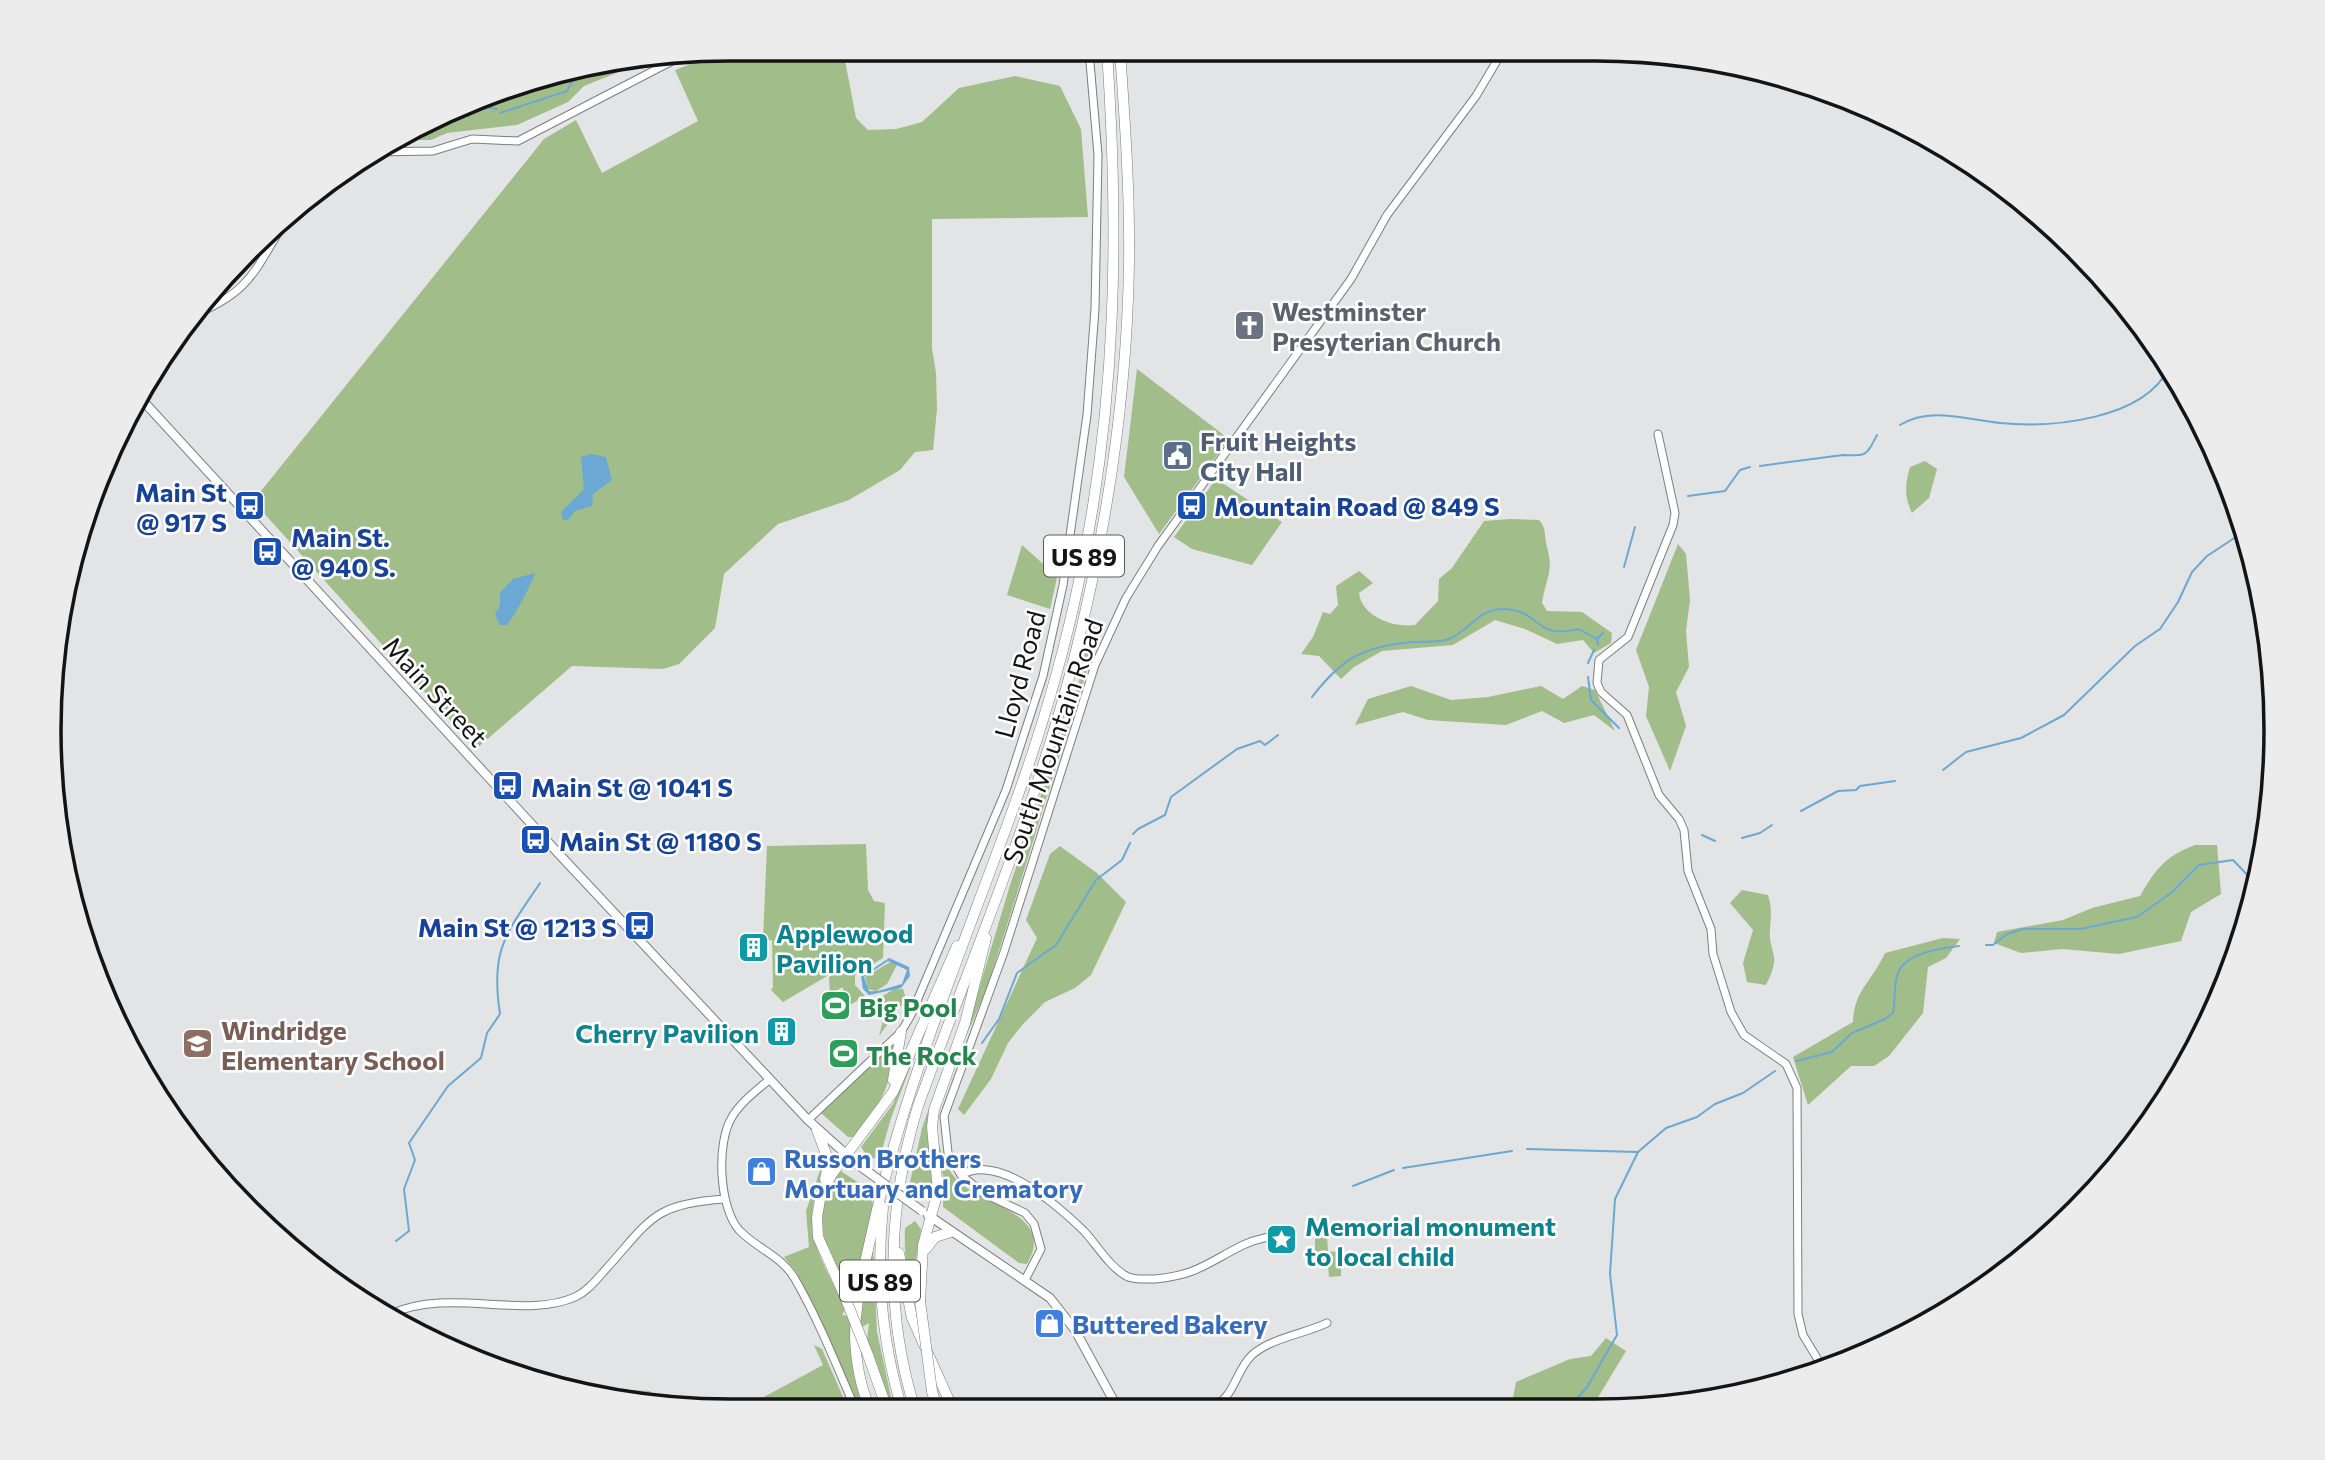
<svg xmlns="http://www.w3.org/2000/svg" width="2325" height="1460" viewBox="0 0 2325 1460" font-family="Commissioner,sans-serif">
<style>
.green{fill:#a1bd8a}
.water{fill:#6ba8d3;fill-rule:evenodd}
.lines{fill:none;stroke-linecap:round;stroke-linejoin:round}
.stream{stroke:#6ba8d3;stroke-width:2}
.tertiary-casing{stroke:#7d7e7f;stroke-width:9}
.secondary-casing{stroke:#7d7e7f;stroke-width:10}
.motorway-casing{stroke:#7d7e7f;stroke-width:11}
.tertiary{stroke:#fff;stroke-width:7}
.secondary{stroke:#fff;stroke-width:8}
.motorway{stroke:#fff;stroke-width:10}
.secondary-bridge-casing{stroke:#7d7e7f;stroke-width:10;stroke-linecap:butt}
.motorway-bridge-casing{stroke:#7d7e7f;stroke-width:11;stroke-linecap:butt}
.secondary-bridge{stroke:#fff;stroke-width:8}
.motorway-bridge{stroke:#fff;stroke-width:10}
.labels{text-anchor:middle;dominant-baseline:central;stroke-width:5;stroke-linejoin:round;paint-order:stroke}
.shield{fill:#fff;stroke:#5a5a5b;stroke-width:2}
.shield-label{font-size:24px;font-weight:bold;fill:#141415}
.worship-label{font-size:26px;font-weight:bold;fill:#5b616d;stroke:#fff;text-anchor:start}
.service-label{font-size:26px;font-weight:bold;fill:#4e5e75;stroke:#fff;text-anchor:start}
.transit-label{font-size:26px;font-weight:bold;fill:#164399;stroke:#fff;text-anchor:start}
.street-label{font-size:26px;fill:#141415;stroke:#fff}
.culture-label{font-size:26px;font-weight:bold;fill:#0d838f;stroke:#fff;text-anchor:start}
.leisure-label{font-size:26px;font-weight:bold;fill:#27864d;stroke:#fff;text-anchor:start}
.education-label{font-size:26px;font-weight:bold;fill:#785e54;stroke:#fff;text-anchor:start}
.shop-label{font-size:26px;font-weight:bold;fill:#366cbe;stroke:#fff;text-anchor:start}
.rim{fill:none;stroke:#141415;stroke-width:3.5}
</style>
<rect width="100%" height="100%" fill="#e3e4e5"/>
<g class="green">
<path d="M730,49l113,1 13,68 12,12 28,-1 26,-7 37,-34 56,-12 45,10 21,43 7,88 -156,2v129l4,25 1,36 -4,41 -18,2 -15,18 -51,30 -71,24 -54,50 -9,54 -36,36 -16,5 -91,-3 -96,83 -223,-248 291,-362 32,-19 26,53 96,-52 -23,-51z"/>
<path d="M639,64l-55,22 -16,16 -51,23 -70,8 -16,7h-30l110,-55z"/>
<path d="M268,232c-18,29 -34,57 -67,71l48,-55z"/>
<path d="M1137,369l92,70 -70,95 -35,-57z"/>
<path d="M1925,461l12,8 -8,29 -17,15c-8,-16 -7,-29 -2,-46z"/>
<path d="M1216,479l66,43 -30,43 -60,-16 -18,-12z"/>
<path d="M1511,519l28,1c8,9 5,16 8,27 7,26 -1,30 -5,56l5,8 35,1 30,21 -1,10 -17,10 -11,-13 -26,4 -32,-15 -30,-9 -42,25 -71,6 -28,16 -13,12 -22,-23 -18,-2 12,-17 10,-25 7,2 8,-9 -2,-19 23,-15 14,12 -14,10c3,24 35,35 56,32l23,-24 1,-22 13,-11 32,-47z"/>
<path d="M1678,544l8,10 4,46 -4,31 3,36 -13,25 10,34 -16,45 -24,-55 3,-29 -13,-37z"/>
<path d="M1022,545l30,27 6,1 -8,36 -43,-14z"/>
<path d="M1088,638l9,4c-39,110 -69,221 -106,333 -14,43 -45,97 -53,139 -4,24 5,56 26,72 26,20 91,31 63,78l-8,-1 -76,-56 1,-25 -8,-51 3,-25 28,-77 43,-144 68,-199z"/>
<path d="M1411,686l40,14 37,-3 53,-11 22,13 19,-13 13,4 20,41 -21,-16 -30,8 -22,-12 -36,14 -78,-5 -25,-8 -48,13 13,-26z"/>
<path d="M866,844l2,46 6,11 11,2 -2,55 -28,17v10l10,11 -20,12 -2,-21 -13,7 -1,-17 27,-18 -73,43 -12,-12 2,-3 -1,-47h-9l4,-94z"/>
<path d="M2195,845h22l4,49 -30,18 -10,29 -62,13 -57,-5 -41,4 -27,-10 3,-11 66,-12 29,-12 48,-12c16,-27 24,-39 55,-51z"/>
<path d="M1060,846l37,27 29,29 -35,73 -16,13 -30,14 -22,22 -15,19 -17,36 -27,36 -6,-6 79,-171 -11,-18 24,-66z"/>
<path d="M1742,890l26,5c4,14 3,20 2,34 -2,26 13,23 -4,56l-19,-3 -4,-19 10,-33 -23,-27z"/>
<path d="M1943,938l17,1 -14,19 -18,9 -5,46 -34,43 -15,10h-23l-43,39 -15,-48 60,-35c1,-32 19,-40 32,-69z"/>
<path d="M892,961l5,4 -10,19 -11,7 -8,-2 -3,-12z"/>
<path d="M894,989h9l3,10 -27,37 8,-31 -9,-6z"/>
<path d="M939,992l-48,126 -11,39 -11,2 -8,-12 32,-43z"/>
<path d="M894,1043c-2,44 -13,60 -40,94h-6l-27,-24 1,-4z"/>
<path d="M952,1043l-24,78 6,60 -2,15 -5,2 -11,-12 -7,1 13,-59z"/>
<path d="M824,1159c3,16 -9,31 -11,47 -5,38 16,69 33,102l-4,7 7,1 15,90h-6l-61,-133 -13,-16 25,-10 -3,-36z"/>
<path d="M839,1170l26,17 7,10 1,10 -21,95c-25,-51 -45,-79 -13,-132z"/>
<path d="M915,1221l6,8 -8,48 1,30c-7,-27 -10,-51 -9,-79z"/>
<path d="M1327,1237l1,15 13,-1v25l-12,1 -1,-13h-13v-26z"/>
<path d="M873,1245l4,87 16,74h-6l-20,-66 2,-17 -7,4 -3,-6z"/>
<path d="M1606,1338l20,13 -35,58h-80l5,-27 54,-23 21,-3z"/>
<path d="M814,1345l8,4 25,57h-81l-6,-7 63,-34z"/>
<path d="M633,1390l17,1 5,8 -3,6 -31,-5z"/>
</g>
<g class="water">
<path d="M591,454l15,3 6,23 -19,14 -1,12 -17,5 -7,9h-5l-2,-8 23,-23 -3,-32z"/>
<path d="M535,573c-1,6 -23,49 -29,52h-6l-5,-11 5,-9v-12l13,-14z"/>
<path d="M889,958l20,9 1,9 -9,12 -32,7 -6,-6 -2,-12zM888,961l19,9 -5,14c-9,2 -25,9 -33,7l-5,-14z"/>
</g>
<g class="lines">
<g class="stream">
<path d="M471,105l26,4"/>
<path d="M500,113l67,-22 9,-17"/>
<path d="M1900,425c31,-19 66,-5 100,-2 52,5 143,-3 169,-55"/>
<path d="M1760,466l83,-11c24,1 23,1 34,-20"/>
<path d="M1688,496l37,-5 15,-21 10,-3"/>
<path d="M1624,567l11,-40"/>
<path d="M1597,639l6,-6"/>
<path d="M1588,663l6,-13"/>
<path d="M1588,677l3,23 28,28"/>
<path d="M1312,697c30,-39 50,-50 100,-55 11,-1 27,1 37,-3 22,-9 29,-31 56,-30 37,2 28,31 74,20l18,10 1,6"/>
<path d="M1943,770l23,-18 55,-14 43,-23 71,-69 25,-17 18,-27 14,-30 15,-16 38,-25"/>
<path d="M1801,811l37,-20 18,-1 4,-4 35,-5"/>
<path d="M1133,834l5,-5 27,-14 6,-18 66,-48 23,-8 5,4 13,-10"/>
<path d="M1702,835l13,6"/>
<path d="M1742,838l18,-5 12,-8"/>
<path d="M1986,945h7l14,-11 16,-5h57l57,-12 34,-24 28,-28 34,-5 23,24"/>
<path d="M982,1043l17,-24 18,-46 39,-28 40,-65 26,-20 8,-17"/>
<path d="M1796,1061l36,-9 20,-19 33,-14 8,-6c3,-13 0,-28 5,-40 7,-20 43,-25 61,-27"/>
<path d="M1527,1149l111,3 28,-24 31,-11 18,-13 28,-11 32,-22"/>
<path d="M1403,1168l109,-17"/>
<path d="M1353,1186l41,-16"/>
<path d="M396,1241l13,-10 -5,-42 11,-29 -6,-17 39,-57 33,-28 6,-25 13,-19c-10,-65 6,-80 40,-131"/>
<path d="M1568,1409l19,-22 30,-52 -7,-61 5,-75 23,-47"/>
</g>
<defs>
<g id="tertiary">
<path d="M375,152l58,-1 39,-12 46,2 162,-84"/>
<path d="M189,317c64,-25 65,-47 100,-102"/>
<path d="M1658,434l17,79 -2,12 -45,112 -29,23 -2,23 4,9 26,23 32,80 20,24 5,11 4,41 23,58 2,25 18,58 13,23 42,29 11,24 1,226 5,21 20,33"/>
<path d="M770,1079c-14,12 -29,23 -38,38 -16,26 -13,90 7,113 18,19 43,26 56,49 23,40 41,85 59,127"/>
<path d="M808,1120l93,-88 10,-17 95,-225 37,-114 20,-91 24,-170 8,-106 3,-154 -9,-104"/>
<path d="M961,1175c37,-22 96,30 123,56 13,14 26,37 44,46 9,3 18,2 27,2 42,-4 52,-16 88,-34 15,-7 30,-9 46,-11"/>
<path d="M1025,1280l16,-31 -7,-25 -9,-11 -42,-20 -22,-18 -13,-22 -4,-37 60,-164 91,-287 31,-67 32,-52 193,-267 36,-64 89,-119 25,-42"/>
<path d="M391,1314c59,-27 132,6 184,-17 13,-6 22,-18 31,-28 45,-50 47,-65 118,-70"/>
<path d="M1208,1408c27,-7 26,-36 44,-53 19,-17 52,-21 75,-32"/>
</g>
<g id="secondary">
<path d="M144,402l414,451 250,267 49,44"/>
<path d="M928,1215l122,83 25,32 42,77"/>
</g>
<g id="motorway">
<path d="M893,1080l8,-48"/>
<path d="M817,1130l12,32 -4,17"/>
<path d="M883,1207c-7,67 -1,134 18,199"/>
<path d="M926,1249l9,-12 16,-5"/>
<path d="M899,1253l13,65 40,89"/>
<path d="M845,1297l-27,-60 -1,-20 4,-23 11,-20 61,-82 64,-146"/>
<path d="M920,1301l3,-56 15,-54 -6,-64 2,-17 31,-87 21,-85"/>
<path d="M868,1355l18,51"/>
<path d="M932,1391l4,15"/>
<path d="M869,1406c-9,-21 -13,-46 -14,-68 0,-37 10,-75 18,-111 32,-143 90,-279 140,-418 27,-74 50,-151 66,-228 38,-178 40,-349 28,-530"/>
<path d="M914,1406c-30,-98 -26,-202 4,-300 53,-146 116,-292 155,-443 33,-130 54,-264 56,-399 1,-71 -4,-142 -9,-213"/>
</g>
</defs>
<use href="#tertiary" class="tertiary-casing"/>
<use href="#secondary" class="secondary-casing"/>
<use href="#motorway" class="motorway-casing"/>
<use href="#tertiary" class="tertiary"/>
<use href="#secondary" class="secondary"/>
<use href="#motorway" class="motorway"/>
<defs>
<path id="secondary-bridge" d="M857,1164l65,47"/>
<g id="motorway-bridge">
<path d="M845,1297l23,58"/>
<path d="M920,1301l12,90"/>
</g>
</defs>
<use href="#secondary-bridge" class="secondary-bridge-casing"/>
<use href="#motorway-bridge" class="motorway-bridge-casing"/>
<use href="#secondary-bridge" class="secondary-bridge"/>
<use href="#motorway-bridge" class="motorway-bridge"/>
</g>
<defs>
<symbol id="church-square" viewBox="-11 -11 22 22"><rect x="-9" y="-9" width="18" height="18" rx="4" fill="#6b7280" stroke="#fff"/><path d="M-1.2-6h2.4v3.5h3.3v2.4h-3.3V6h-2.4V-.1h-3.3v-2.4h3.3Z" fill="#fff"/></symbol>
<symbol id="civic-square" viewBox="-11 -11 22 22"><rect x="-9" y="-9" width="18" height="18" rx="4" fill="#5c6f8a" stroke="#fff"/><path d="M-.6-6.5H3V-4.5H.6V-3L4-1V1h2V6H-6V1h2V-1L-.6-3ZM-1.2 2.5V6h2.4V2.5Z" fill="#fff"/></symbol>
<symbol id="bus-square" viewBox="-11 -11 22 22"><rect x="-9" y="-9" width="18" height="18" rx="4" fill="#1a4fb4" stroke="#fff"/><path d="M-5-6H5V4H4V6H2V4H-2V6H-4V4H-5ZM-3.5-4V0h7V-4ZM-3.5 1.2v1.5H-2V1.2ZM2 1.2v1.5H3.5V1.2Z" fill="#fff"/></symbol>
<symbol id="building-square" viewBox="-11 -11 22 22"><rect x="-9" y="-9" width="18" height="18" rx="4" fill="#0f9aa8" stroke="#fff"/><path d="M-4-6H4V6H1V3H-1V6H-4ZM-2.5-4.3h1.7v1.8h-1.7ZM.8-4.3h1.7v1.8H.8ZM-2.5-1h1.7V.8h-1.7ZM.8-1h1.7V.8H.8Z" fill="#fff"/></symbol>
<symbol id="stadium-square" viewBox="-11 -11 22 22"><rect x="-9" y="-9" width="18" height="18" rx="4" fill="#2e9e5b" stroke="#fff"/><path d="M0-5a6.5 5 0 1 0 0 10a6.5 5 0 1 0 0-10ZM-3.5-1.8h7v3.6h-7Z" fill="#fff"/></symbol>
<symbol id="school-square" viewBox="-11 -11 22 22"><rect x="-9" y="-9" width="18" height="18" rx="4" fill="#8d6e63" stroke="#fff"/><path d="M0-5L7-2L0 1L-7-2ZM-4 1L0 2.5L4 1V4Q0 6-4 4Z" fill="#fff"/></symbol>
<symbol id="shop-square" viewBox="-11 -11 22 22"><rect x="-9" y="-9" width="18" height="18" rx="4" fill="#3f7fe0" stroke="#fff"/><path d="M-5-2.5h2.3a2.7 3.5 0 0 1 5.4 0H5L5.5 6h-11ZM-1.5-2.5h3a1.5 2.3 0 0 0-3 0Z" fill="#fff"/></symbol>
<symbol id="sight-square" viewBox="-11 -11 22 22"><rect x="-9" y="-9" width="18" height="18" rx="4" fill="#0f9aa8" stroke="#fff"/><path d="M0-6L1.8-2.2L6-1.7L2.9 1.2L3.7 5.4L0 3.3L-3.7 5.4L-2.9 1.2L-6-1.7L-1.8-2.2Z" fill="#fff"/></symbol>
</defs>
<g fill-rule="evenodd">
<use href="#church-square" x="1232" y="308" width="35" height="35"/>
<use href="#civic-square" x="1160" y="438" width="35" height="35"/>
<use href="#bus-square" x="1174" y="488" width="35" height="35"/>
<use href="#bus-square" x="232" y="488" width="35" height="35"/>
<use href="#bus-square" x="250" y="534" width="35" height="35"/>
<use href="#bus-square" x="490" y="768" width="35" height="35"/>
<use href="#bus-square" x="518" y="822" width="35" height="35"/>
<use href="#bus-square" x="622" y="908" width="35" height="35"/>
<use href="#building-square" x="736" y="930" width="35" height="35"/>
<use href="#stadium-square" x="818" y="988" width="35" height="35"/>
<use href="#building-square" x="764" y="1014" width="35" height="35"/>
<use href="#school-square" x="180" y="1026" width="35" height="35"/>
<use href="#stadium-square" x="826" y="1036" width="35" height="35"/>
<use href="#shop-square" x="744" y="1154" width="35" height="35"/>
<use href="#sight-square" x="1264" y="1222" width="35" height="35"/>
<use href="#shop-square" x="1032" y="1306" width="35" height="35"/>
</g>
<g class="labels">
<g class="shield">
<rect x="1044" y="535.5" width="80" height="41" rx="5"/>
<rect x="840" y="1260.5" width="80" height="41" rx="5"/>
</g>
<g class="shield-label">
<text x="1084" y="556">US 89</text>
<text x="880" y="1281">US 89</text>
</g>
<g class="worship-label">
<text x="1272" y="310">Westminster<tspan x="1272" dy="30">Presyterian Church</tspan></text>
</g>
<g class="service-label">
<text x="1200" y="440">Fruit Heights<tspan x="1200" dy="30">City Hall</tspan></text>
</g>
<g class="transit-label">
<text x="227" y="491" text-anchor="end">Main St<tspan x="227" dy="30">@ 917 S</tspan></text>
<text x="1214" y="505">Mountain Road @ 849 S</text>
<text x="291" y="536">Main St.<tspan x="291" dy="30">@ 940 S.</tspan></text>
<text x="531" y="786">Main St @ 1041 S</text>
<text x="559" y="840">Main St @ 1180 S</text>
<text x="617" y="926" text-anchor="end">Main St @ 1213 S</text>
</g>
<g class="street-label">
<text transform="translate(1019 674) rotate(-75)">Lloyd Road</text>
<text transform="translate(436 691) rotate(47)">Main Street</text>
<text transform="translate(1052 741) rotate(-71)">South Mountain Road</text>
</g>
<g class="culture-label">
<text x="776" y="932">Applewood<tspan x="776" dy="30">Pavilion</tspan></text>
<text x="759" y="1032" text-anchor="end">Cherry Pavilion</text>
<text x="1305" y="1225">Memorial monument<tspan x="1305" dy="30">to local child</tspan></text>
</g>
<g class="leisure-label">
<text x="859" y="1006">Big Pool</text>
<text x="866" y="1054">The Rock</text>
</g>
<g class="education-label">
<text x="221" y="1029">Windridge<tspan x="221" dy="30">Elementary School</tspan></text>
</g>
<g class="shop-label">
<text x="784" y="1157">Russon Brothers<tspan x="784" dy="30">Mortuary and Crematory</tspan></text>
<text x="1072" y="1323">Buttered Bakery</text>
</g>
</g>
<path d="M0 0H2325V1460H0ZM730 61H1595A669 669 0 0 1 2264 730V730A669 669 0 0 1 1595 1399H730A669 669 0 0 1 61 730V730A669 669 0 0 1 730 61Z" fill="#ececec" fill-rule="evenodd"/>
<path class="rim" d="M730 61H1595A669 669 0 0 1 2264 730V730A669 669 0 0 1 1595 1399H730A669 669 0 0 1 61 730V730A669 669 0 0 1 730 61Z"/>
</svg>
